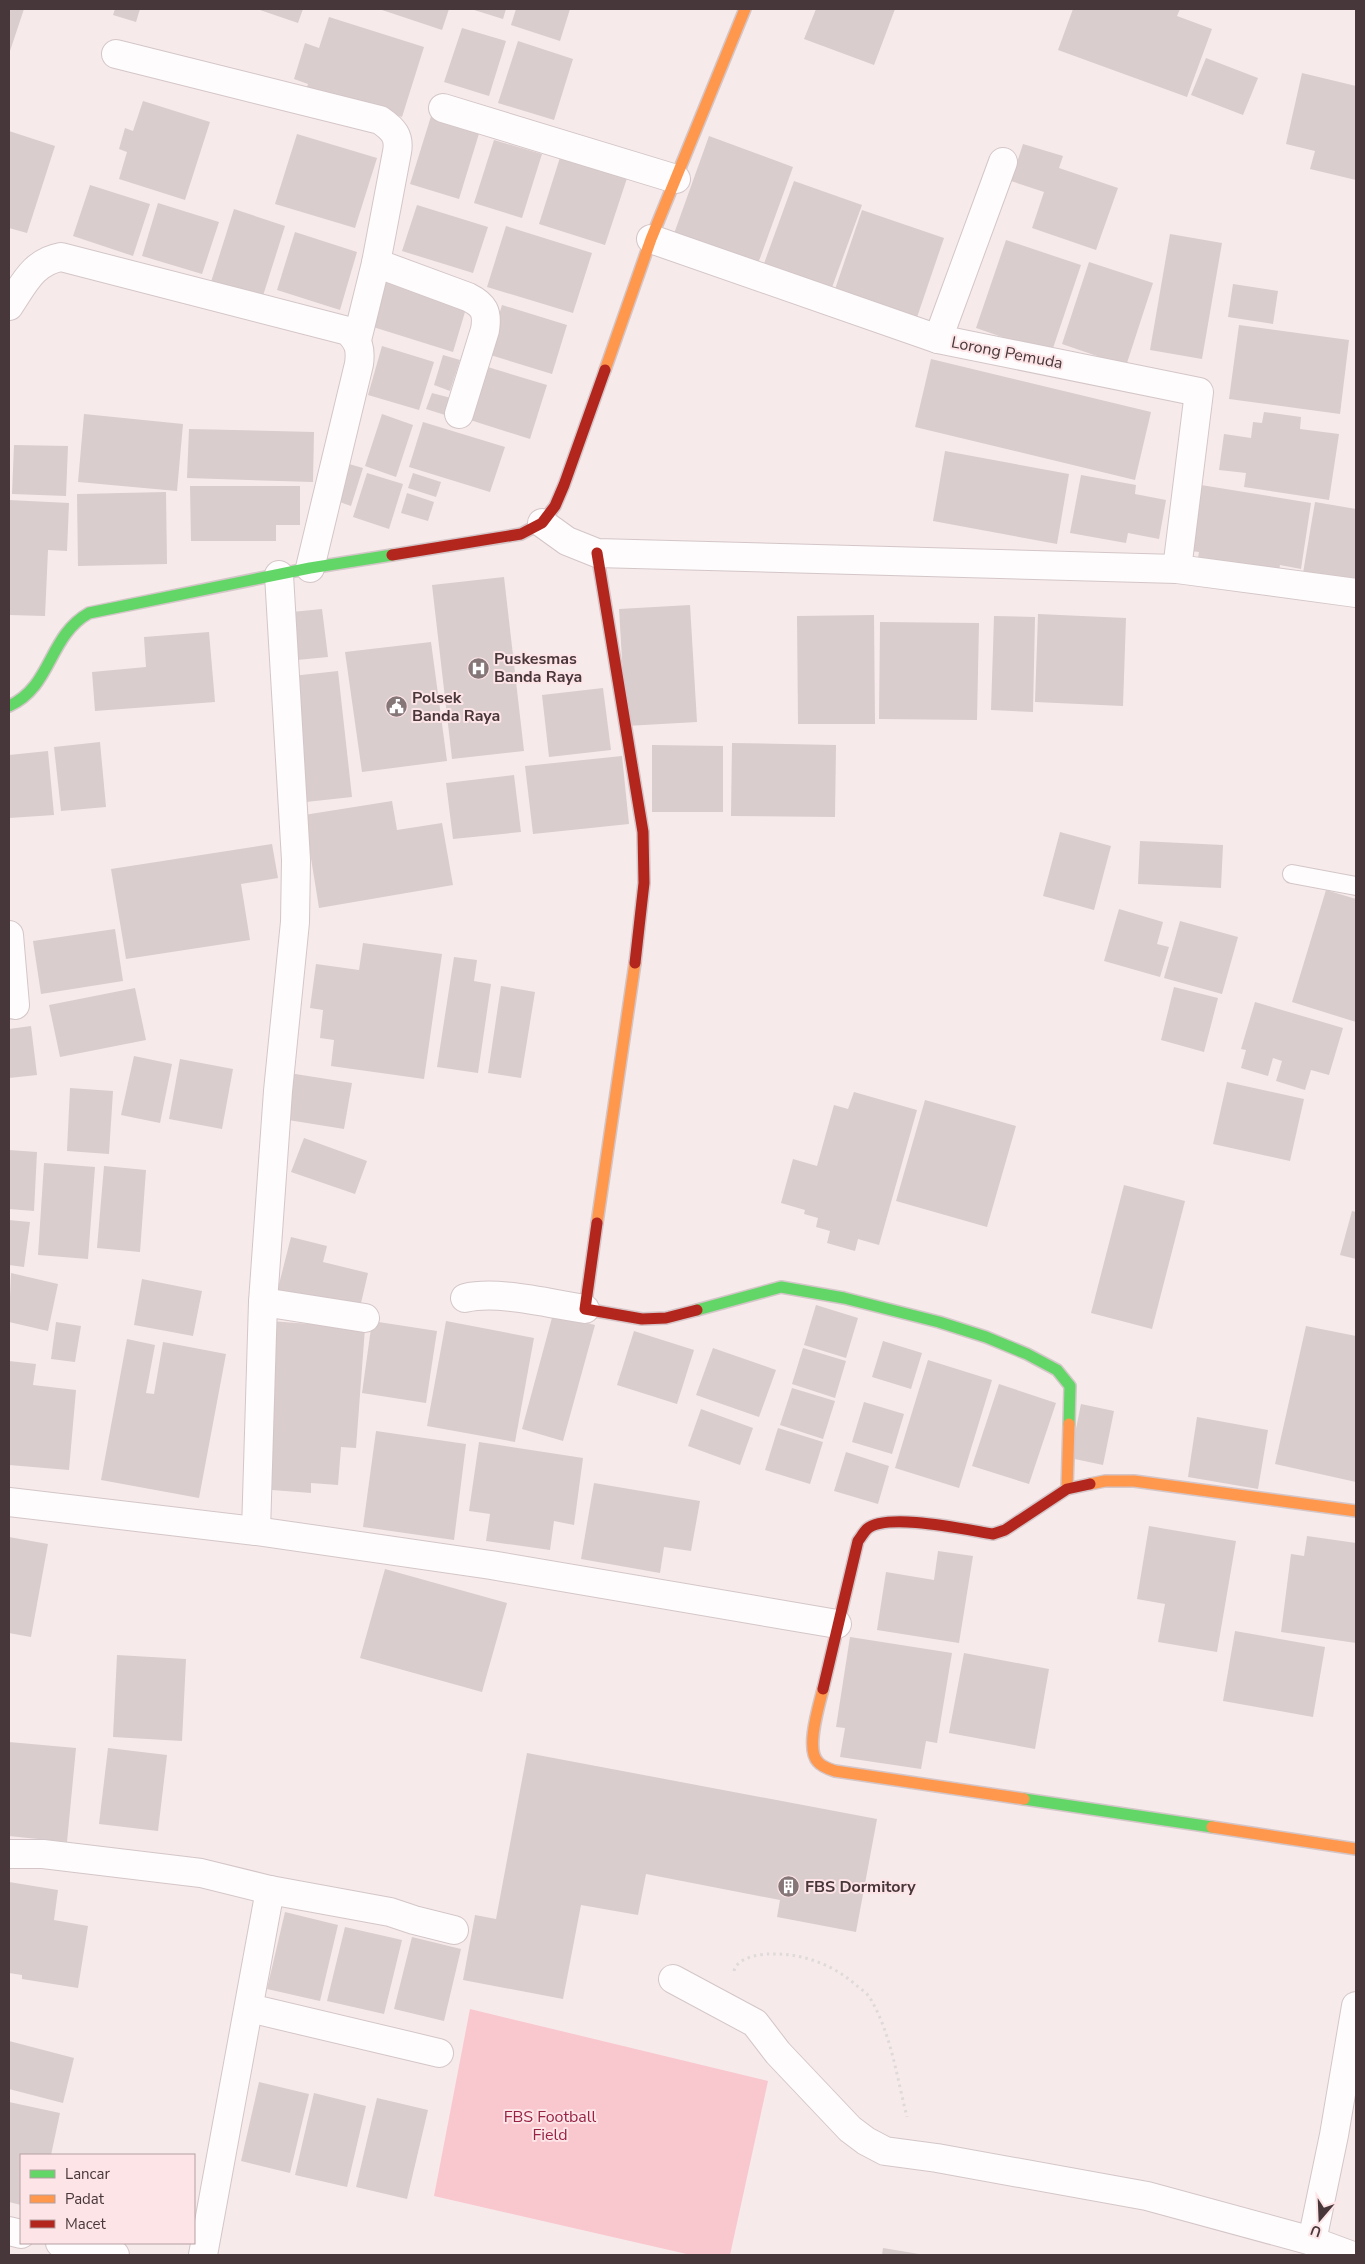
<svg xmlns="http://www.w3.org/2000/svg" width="1365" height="2264" viewBox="0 0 1365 2264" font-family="'Nunito Sans',sans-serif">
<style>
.green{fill:#f9c7ce}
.building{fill:#dacdce}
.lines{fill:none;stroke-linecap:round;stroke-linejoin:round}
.lane-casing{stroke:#d4c6c8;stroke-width:20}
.street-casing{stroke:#d4c6c8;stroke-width:30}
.fast-casing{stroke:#d4c6c8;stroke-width:14}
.slow-casing{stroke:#d4c6c8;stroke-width:14}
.jam-casing{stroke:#d4c6c8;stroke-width:14}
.path{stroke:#dedada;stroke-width:3;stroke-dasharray:2.5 4;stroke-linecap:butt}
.lane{stroke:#fefcfc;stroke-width:18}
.street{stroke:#fefcfc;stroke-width:28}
.fast{stroke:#63d668;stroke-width:11}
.slow{stroke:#ff974d;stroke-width:11}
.jam{stroke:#b3261e;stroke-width:11}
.labels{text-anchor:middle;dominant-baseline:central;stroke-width:4;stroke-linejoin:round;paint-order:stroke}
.street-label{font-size:16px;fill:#48373a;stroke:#fde4e7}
.poi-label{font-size:16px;font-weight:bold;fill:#48373a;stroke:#fde4e7;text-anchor:start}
.park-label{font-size:16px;fill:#982345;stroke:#fde4e7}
</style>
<rect width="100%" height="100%" fill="#f7eaeb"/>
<path class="green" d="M470,2009l298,72 -38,174h-39l-257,-59z"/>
<g class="building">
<path d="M9,9h15l-14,42h-1z"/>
<path d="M115,9h25l-4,13 -23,-7z"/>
<path d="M257,9h46l-5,14z"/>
<path d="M379,9h70l-7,21z"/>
<path d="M471,9h35l-3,10z"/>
<path d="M516,9h54l-10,32 -49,-16z"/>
<path d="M816,9h79l-21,56 -70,-26z"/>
<path d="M1073,9h107l-3,7 35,13 -25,68 -129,-47z"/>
<path d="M329,17l95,30 -22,70 -95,-30 1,-3 -14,-5 11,-36 14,5z"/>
<path d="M462,28l44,13 -17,55 -45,-14z"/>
<path d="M518,41l55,18 -19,61 -56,-17z"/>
<path d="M1206,58l52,20 -15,37 -52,-20z"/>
<path d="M1302,73l54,13v94l-46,-11 5,-18 -29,-7z"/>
<path d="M143,101l67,21 -25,78 -66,-21 8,-27 -8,-3 6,-21 8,3z"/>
<path d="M432,113l49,14 -22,72 -49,-15z"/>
<path d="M9,131l46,15 -28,87 -18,-5z"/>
<path d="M297,134l80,24 -22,70 -80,-24z"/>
<path d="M709,136l84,31 -38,105 -84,-30z"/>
<path d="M494,140l48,14 -20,64 -48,-15z"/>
<path d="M1023,144l40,12 -4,12 59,20 -22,62 -64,-22 12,-36 -33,-11z"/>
<path d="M563,148l67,21 -25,76 -66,-21z"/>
<path d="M794,181l68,24 -32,88 -68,-24z"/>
<path d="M90,185l60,19 -17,52 -60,-20z"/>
<path d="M158,203l61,19 -17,52 -60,-18z"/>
<path d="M417,205l71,22 -15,46 -71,-22z"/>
<path d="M234,209l51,17 -23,73 -51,-17z"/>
<path d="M862,210l82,28 -31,91 -82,-28z"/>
<path d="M506,226l86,27 -19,60 -86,-26z"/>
<path d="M295,232l62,20 -17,58 -63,-20z"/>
<path d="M1170,234l52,9 -20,116 -52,-9z"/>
<path d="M1006,240l75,25 -30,89 -75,-26z"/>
<path d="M1089,262l64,21 -27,83 -64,-22z"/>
<path d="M386,276l82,26 -15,50 -83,-26z"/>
<path d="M1233,284l45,7 -5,33 -45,-7z"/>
<path d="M502,305l65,20 -15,49 -65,-20z"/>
<path d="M1239,325l110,15 -9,74 -111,-15z"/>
<path d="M382,346l52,16 -15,48 -51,-15z"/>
<path d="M443,355l17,5 -10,31 -16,-6z"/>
<path d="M931,359l220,53 -16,68 -220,-53z"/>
<path d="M481,365l66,20 -17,54 -66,-21z"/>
<path d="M432,393l19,5 -6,17 -19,-6z"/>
<path d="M1264,412l37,5 -1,12 39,5 -10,66 -85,-13 2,-14 -27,-3 5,-36 27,4 2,-16 9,1z"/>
<path d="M84,414l99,10 -6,67 -99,-9z"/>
<path d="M382,414l31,11 -17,52 -31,-11z"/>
<path d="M423,422l82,25 -15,45 -81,-25z"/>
<path d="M189,429l125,3 -1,50 -126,-4z"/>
<path d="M14,445l54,1 -2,50 -54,-2z"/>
<path d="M945,451l124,23 -12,70 -124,-23z"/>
<path d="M342,462l21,6 -12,38 -20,-7z"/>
<path d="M367,473l36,11 -14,45 -36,-12z"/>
<path d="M413,473l28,9 -5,15 -28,-9z"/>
<path d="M1081,475l55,10 -1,9 31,6 -7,39 -31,-6 -2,10 -56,-10z"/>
<path d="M1201,485l110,18 -10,66 -21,-4 -2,12 -81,-13 2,-12 -9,-1z"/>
<path d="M190,486h110v39h-24v16h-85z"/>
<path d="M166,492l1,72 -89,2 -1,-72z"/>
<path d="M407,493l27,9 -6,19 -27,-8z"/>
<path d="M9,500l60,3 -2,48 -19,-1 -3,66 -36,-1z"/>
<path d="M1315,502l41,7v74l-53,-10z"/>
<path d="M504,577l20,174 -72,8 -20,-174z"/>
<path d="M690,605l7,117 -71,4 -7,-117z"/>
<path d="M322,609l6,48 -31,3 -5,-48z"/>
<path d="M1038,614l88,4 -3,88 -88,-4z"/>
<path d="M874,615l1,109h-77l-1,-108z"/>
<path d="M994,616l41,1 -2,95 -42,-2z"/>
<path d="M880,622l99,1 -2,97 -98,-1z"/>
<path d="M209,632l6,70 -120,9 -3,-39 54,-5 -2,-30z"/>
<path d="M431,642l16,119 -85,11 -17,-120z"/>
<path d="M338,671l14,126 -46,5 -14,-126z"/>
<path d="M603,688l8,62 -62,7 -7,-62z"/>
<path d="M100,742l6,65 -45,4 -7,-64z"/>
<path d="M732,743l104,2 -1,72 -104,-1z"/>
<path d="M652,745l71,1v66h-71z"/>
<path d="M48,751l6,64 -45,3v-63z"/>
<path d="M622,756l7,68 -96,10 -8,-68z"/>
<path d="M514,775l7,57 -68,7 -7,-56z"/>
<path d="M392,801l5,29 45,-7 11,62 -134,23 -15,-93z"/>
<path d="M1060,832l51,14 -17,64 -51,-14z"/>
<path d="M1140,841l83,4 -2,43 -83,-4z"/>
<path d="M272,844l6,34 -37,6 9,56 -124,19 -15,-90z"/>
<path d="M1326,890l30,9v123l-64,-20z"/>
<path d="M1119,909l44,13 -6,22 12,3 -9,30 -56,-16z"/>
<path d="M1180,921l58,16 -16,57 -58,-16z"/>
<path d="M115,929l8,52 -82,13 -8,-53z"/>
<path d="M363,943l79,11 -18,125 -93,-13 3,-26 -14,-2 3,-28 -13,-2 6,-44 43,6z"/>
<path d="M454,957l23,3 -3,21 17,3 -13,89 -41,-6z"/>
<path d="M501,986l34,6 -14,86 -33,-5z"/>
<path d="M1174,987l44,11 -14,54 -43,-12z"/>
<path d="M135,988l11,52 -86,17 -11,-52z"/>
<path d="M1255,1002l88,26 -14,47 -18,-5 -6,20 -29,-9 6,-20 -9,-3 -5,18 -27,-8 5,-18 -5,-1z"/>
<path d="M31,1026l6,49 -28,3v-49z"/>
<path d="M134,1056l38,8 -12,59 -39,-8z"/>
<path d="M180,1059l53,10 -11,60 -53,-10z"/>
<path d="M289,1073l63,10 -8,46 -62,-10z"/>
<path d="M1227,1082l77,17 -14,62 -77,-17z"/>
<path d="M70,1088l43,3 -4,63 -42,-3z"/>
<path d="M854,1092l63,18 -38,135 -21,-6 -3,12 -28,-8 3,-12 -14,-4 2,-9 -14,-4 1,-4 -24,-7 12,-44 24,7 17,-61 14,4z"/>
<path d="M925,1100l91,26 -29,101 -91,-26z"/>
<path d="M304,1138l63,23 -12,33 -64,-22z"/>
<path d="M9,1150l28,2 -3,59 -25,-2z"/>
<path d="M44,1163l51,4 -7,92 -50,-4z"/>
<path d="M104,1166l42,4 -6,82 -43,-4z"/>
<path d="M1124,1185l61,16 -33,128 -61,-16z"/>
<path d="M1352,1211l4,1v47l-16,-4z"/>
<path d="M9,1220l21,2 -6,45 -15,-2z"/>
<path d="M291,1237l36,9 -4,16 45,11 -10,43 -82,-20z"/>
<path d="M11,1273l47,11 -10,47 -39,-9z"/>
<path d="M142,1279l60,12 -9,45 -59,-11z"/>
<path d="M816,1305l42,13 -12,40 -42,-13z"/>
<path d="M553,1314l42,11 -32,116 -41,-12z"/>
<path d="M270,1321l95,7 -9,120 -15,-1 -3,38 -27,-2v10l-52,-4z"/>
<path d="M372,1321l65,10 -11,72 -64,-10z"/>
<path d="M446,1321l88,17 -19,104 -88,-16z"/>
<path d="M56,1322l25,4 -6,36 -24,-3z"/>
<path d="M1306,1326l50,10v146l-81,-18z"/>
<path d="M634,1331l60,19 -17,54 -60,-19z"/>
<path d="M127,1339l28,6 -9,48 8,1 9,-52 63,12 -27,144 -98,-18z"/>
<path d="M883,1341l39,12 -11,36 -39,-12z"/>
<path d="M713,1348l63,22 -17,47 -63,-22z"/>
<path d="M803,1348l43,13 -11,37 -43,-14z"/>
<path d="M928,1360l64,20 -33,108 -64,-20z"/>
<path d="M9,1361l27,3 -3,21 43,5 -7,80 -60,-5z"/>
<path d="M999,1384l57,19 -27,81 -57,-18z"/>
<path d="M792,1388l43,13 -12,38 -43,-14z"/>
<path d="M864,1402l40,12 -12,40 -40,-12z"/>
<path d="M1081,1404l33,7 -11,54 -33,-7z"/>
<path d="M701,1409l52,19 -13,37 -52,-19z"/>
<path d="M1197,1417l71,13 -10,59 -70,-12z"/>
<path d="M778,1428l45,14 -13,42 -45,-14z"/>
<path d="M376,1431l90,13 -12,96 -91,-13z"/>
<path d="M479,1442l104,16 -9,67 -20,-4 -4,29 -64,-9 4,-27 -21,-3z"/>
<path d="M846,1452l43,14 -11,38 -44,-13z"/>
<path d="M594,1483l106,18 -9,50 -27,-4 -4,26 -79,-14z"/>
<path d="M1149,1526l87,15 -19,111 -59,-10 7,-38 -28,-5z"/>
<path d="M1307,1536l49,7v100l-75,-11 10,-78 13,2z"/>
<path d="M9,1537l39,7 -17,93 -22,-4z"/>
<path d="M938,1551l35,5 -14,87 -82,-13 9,-58 48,8z"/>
<path d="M385,1569l122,34 -25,89 -122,-34z"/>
<path d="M1235,1631l90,16 -12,70 -90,-16z"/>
<path d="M850,1637l102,16 -15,90 -11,-2 -5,28 -81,-12 5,-29 -9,-1z"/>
<path d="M964,1653l85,16 -14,80 -86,-16z"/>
<path d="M117,1655l69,4 -4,82 -69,-4z"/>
<path d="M9,1742l67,6 -9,94 -58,-6z"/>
<path d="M108,1748l59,7 -9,76 -59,-7z"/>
<path d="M527,1753l350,66 -21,113 -79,-15 3,-17 -134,-26 -8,41 -57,-10 -18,94 -100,-19 12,-65 21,4z"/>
<path d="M9,1882l49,8 -4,30 34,6 -10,62 -56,-9v-4l-13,-2z"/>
<path d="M285,1912l53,13 -18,76 -53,-12z"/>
<path d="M345,1927l57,13 -18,74 -57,-13z"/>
<path d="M412,1937l49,12 -17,72 -50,-12z"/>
<path d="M9,2041l65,17 -11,45 -54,-14z"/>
<path d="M259,2082l50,12 -19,79 -49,-12z"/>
<path d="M314,2093l52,13 -19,81 -52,-12z"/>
<path d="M377,2098l51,12 -21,89 -51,-12z"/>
<path d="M9,2102l51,11 -9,42h-30v50l-12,-3z"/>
<path d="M883,2248l36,6v1h-37z"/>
</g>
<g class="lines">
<defs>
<path id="lane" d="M1292,874l64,12"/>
<g id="street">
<path d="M116,54l264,66c13,9 20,16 17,32l-21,111 -19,77"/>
<path d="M443,108l233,71"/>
<path d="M651,239l287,100 261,53 -22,177"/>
<path d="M376,263l92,34c16,8 20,15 17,33l-26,84"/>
<path d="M9,306c15,-22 24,-44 52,-49l287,74c11,11 13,18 11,33l-49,204"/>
<path d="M938,339l65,-177"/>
<path d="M542,523l25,18 30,12 580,16 179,24"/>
<path d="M9,935l6,70"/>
<path d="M465,1298c33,-8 86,6 120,11"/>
<path d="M263,1302l15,-211 17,-169 1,-62 -17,-285"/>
<path d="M9,1502l247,29 235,34 346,59"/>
<path d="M256,1531l7,-229 102,16"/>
<path d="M9,1854h34l158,19 69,17 120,22 24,8 40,10"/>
<path d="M673,1979l82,44 23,30 72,76 16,12 19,10 52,7 210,38 165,45 38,14"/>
<path d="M249,2008l190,45"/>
<path d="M9,2231l12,3"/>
<path d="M1312,2241l22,-106 22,-129"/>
<path d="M60,2243l55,12"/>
<path d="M203,2255l67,-365"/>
</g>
<g id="fast">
<path d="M9,706c43,-19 39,-70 80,-93l221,-45 82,-13"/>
<path d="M697,1310l84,-23 63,11 95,24 47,15 41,17 30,16 13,16 -1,38"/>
<path d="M1024,1799l188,28"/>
</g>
<g id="slow">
<path d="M605,370l46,-131 94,-230"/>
<path d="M597,1223l38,-260"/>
<path d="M1090,1484l15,-3h29l222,30"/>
<path d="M1067,1489l2,-65"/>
<path d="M823,1689c-4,17 -18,60 -5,73 4,5 11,7 17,9l189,28"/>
<path d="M1212,1827l144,22"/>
</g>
<g id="jam">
<path d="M597,553l46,279 1,51 -9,80"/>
<path d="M392,555l129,-21 21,-11 13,-17 9,-21 41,-115"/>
<path d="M597,1223l-12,86 57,10 24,-1 31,-8"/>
<path d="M823,1689l35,-148c3,-4 6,-9 9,-12 20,-17 100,1 126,5l12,-4 62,-41 23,-5"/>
</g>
</defs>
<use href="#lane" class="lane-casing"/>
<use href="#street" class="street-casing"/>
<use href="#fast" class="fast-casing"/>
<use href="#slow" class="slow-casing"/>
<use href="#jam" class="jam-casing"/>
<path class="path" d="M734,1971c3,-13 24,-17 36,-17 32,-1 62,10 86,31 5,4 11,8 14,13 21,35 27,80 37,119"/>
<use href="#lane" class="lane"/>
<use href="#street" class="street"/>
<use href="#fast" class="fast"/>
<use href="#slow" class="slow"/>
<use href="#jam" class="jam"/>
</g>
<defs>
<symbol id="hospital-disc" viewBox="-11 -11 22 22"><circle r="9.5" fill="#857678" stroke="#fde4e7"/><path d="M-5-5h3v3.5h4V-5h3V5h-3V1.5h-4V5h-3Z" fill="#fff"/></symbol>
<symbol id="civic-disc" viewBox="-11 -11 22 22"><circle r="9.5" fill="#857678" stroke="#fde4e7"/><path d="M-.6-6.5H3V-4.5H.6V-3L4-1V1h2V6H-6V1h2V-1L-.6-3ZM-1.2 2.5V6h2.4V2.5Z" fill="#fff"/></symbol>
<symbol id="building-disc" viewBox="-11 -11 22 22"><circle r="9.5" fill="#857678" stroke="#fde4e7"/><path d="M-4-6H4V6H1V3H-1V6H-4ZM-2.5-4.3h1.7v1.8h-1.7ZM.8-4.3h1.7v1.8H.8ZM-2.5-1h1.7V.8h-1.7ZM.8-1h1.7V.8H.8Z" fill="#fff"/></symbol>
</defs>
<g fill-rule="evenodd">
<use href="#hospital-disc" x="466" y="656" width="25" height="25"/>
<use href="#civic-disc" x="384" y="694" width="25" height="25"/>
<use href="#building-disc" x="776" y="1874" width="25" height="25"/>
</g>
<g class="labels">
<g class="street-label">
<text transform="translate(1007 353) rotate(11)">Lorong Pemuda</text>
</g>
<g class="poi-label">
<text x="494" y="659">Puskesmas<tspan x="494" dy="18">Banda Raya</tspan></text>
<text x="412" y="698">Polsek<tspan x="412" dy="18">Banda Raya</tspan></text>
<text x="805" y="1887">FBS Dormitory</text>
</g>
<g class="park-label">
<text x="550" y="2117">FBS Football<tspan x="550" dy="18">Field</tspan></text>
</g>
</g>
<rect width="1365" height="2264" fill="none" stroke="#48373a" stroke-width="20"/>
<rect x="20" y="2154" width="175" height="90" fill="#fde4e7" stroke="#b59fa2"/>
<rect x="30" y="2170" width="25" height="8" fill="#63d668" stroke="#b59fa2"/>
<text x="65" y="2179" font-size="15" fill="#48373a">Lancar</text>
<rect x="30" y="2195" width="25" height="8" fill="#ff974d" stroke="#b59fa2"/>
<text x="65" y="2204" font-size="15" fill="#48373a">Padat</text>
<rect x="30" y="2220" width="25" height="8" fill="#b3261e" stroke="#b59fa2"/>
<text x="65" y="2229" font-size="15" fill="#48373a">Macet</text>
<g transform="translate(1320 2219) rotate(199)" stroke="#fde4e7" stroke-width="4" paint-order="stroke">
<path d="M0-4L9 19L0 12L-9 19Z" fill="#48373a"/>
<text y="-8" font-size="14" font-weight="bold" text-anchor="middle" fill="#48373a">U</text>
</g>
</svg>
